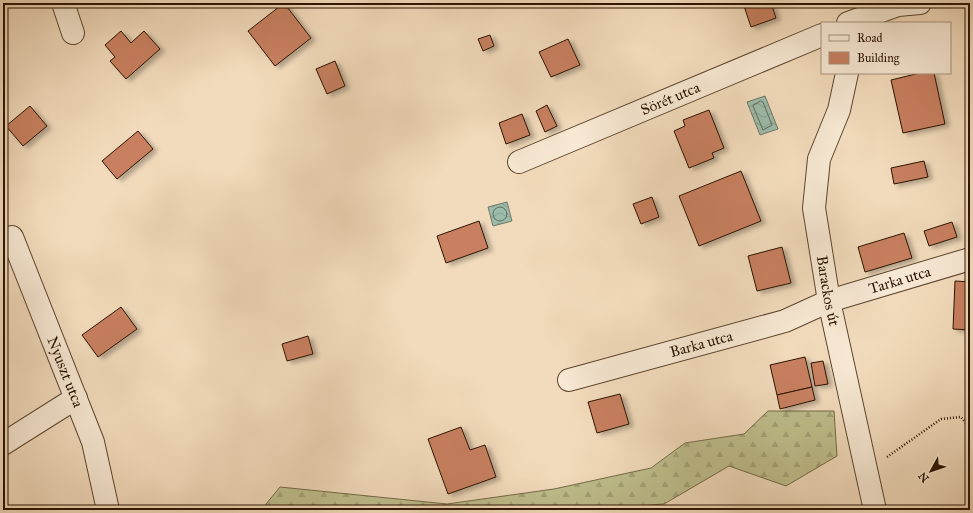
<svg xmlns="http://www.w3.org/2000/svg" width="973" height="513" viewBox="0 0 973 513" font-family="'IM FELL Great Primer',serif">
<style>
.forest{fill:url(#forest-firs);stroke:#756a46}
.water{fill:url(#water-waves);stroke:#6f7967}
.lines{fill:none;stroke-linecap:round;stroke-linejoin:round}
.shore{stroke:#646856;stroke-width:1}
.building{fill:#c88060;stroke:#2b1400;filter:url(#shadow)}
.minor-casing{stroke:#5d462f;stroke-width:24}
.path{stroke:#2b1400;stroke-width:2.5;stroke-dasharray:1 2;stroke-linecap:butt}
.minor{stroke:#f7e8d3;stroke-width:22}
.labels{text-anchor:middle;dominant-baseline:central;stroke-width:3.5;stroke-linejoin:round;paint-order:stroke}
.street-label{font-size:15px;fill:#2b1400;stroke:#f7e8d3}
</style>
<defs>
<pattern id="forest-firs" width="22" height="20" patternUnits="userSpaceOnUse"><rect width="22" height="20" fill="#bfbf8d"/><path d="M5 1l3.5 6h-7zM16 11l3.5 6h-7z" fill="#a4a378"/></pattern>
<pattern id="water-waves" width="16" height="10" patternUnits="userSpaceOnUse"><rect width="16" height="10" fill="#9cbcab"/><path d="M0 5q4-4 8 0t8 0" fill="none" stroke="#87a191"/></pattern>
<filter id="shadow"><feDropShadow dx="4.5" dy="2.5" stdDeviation="2" flood-color="#0004"/></filter>
</defs>
<rect width="100%" height="100%" fill="#f2dbbc"/>
<filter id="stains"><feTurbulence type="fractalNoise" baseFrequency=".005" numOctaves="4"/><feColorMatrix values="0 0 0 0 .2 0 0 0 0 .09 0 0 0 0 .02 0 0 0 .5 -.17"/></filter>
<radialGradient id="worn" r=".72"><stop offset=".6" stop-color="#630" stop-opacity="0"/><stop offset="1" stop-color="#630" stop-opacity=".3"/></radialGradient>
<path class="forest" d="M768,411h66l3,45 -51,30 -57,-20 -65,38 -53,4 -5,2h-345l19,-23 167,17 107,-15 97,-21 34,-25 59,-9z"/>
<g class="water">
<path d="M765,96l13,33 -18,6 -13,-33z"/>
<path d="M507,202l5,19 -19,5 -5,-19z"/>
</g>
<g class="lines">
<g class="shore">
<path d="M761,101l2,1 9,23 -9,5 -10,-24z"/>
<circle cx="500" cy="214" r="7"/>
</g>
</g>
<g class="building">
<path d="M284,3l27,35 -36,28 -27,-35z"/>
<path d="M743,3h28l5,15 -25,9z"/>
<path d="M121,31l10,12 13,-12 16,18 -34,30 -16,-18 5,-4 -10,-12z"/>
<path d="M490,35l4,11 -11,5 -5,-12z"/>
<path d="M568,39l12,26 -29,12 -12,-25z"/>
<path d="M335,61l10,25 -18,8 -11,-25z"/>
<path d="M920,73h14l11,51 -42,9 -12,-53z"/>
<path d="M547,105l10,21 -12,6 -9,-21z"/>
<path d="M30,106l17,20 -24,20 -17,-20z"/>
<path d="M709,110l15,38 -12,5 2,5 -25,10 -15,-37 11,-5 -2,-6z"/>
<path d="M522,114l8,21 -24,9 -7,-21z"/>
<path d="M138,131l15,18 -36,30 -15,-18z"/>
<path d="M924,161l4,16 -34,7 -3,-16z"/>
<path d="M741,171l20,50 -62,25 -20,-50z"/>
<path d="M652,197l7,20 -18,7 -8,-20z"/>
<path d="M479,221l9,27 -42,15 -9,-27z"/>
<path d="M952,222l5,15 -28,9 -5,-15z"/>
<path d="M904,233l8,25 -47,14 -7,-25z"/>
<path d="M782,247l9,36 -34,8 -9,-35z"/>
<path d="M955,281l15,1v48l-17,-1z"/>
<path d="M121,307l16,22 -39,28 -16,-22z"/>
<path d="M308,336l5,18 -26,7 -5,-17z"/>
<path d="M805,357l7,30 -35,8 -7,-30z"/>
<path d="M823,361l5,23 -13,2 -4,-23z"/>
<path d="M812,387l3,13 -35,9 -3,-14z"/>
<path d="M620,394l9,30 -32,9 -9,-31z"/>
<path d="M461,427l9,23 15,-5 11,32 -48,17 -20,-55z"/>
</g>
<g class="lines">
<defs>
<g id="minor">
<path d="M63,3l10,30"/>
<path d="M848,23l50,-18 22,-2"/>
<path id="s1" d="M847,73l-8,37 -20,49 -5,49 15,93 46,209"/>
<path id="s2" d="M519,162l303,-127"/>
<path id="s3" d="M12,237l81,205 15,68"/>
<path id="s4" d="M569,380l216,-59 44,-20 141,-42"/>
<path d="M3,444l73,-46"/>
</g>
</defs>
<use href="#minor" class="minor-casing"/>
<path class="path" d="M887,457l54,-38 20,-2 9,11"/>
<use href="#minor" class="minor"/>
</g>
<g class="labels">
<g class="street-label">
<text stroke="none"><textPath href="#s2" startOffset="164">Sörét utca</textPath></text>
<text stroke="none"><textPath href="#s4" startOffset="346">Tarka utca</textPath></text>
<text stroke="none"><textPath href="#s1" startOffset="224">Barackos út</textPath></text>
<text stroke="none"><textPath href="#s4" startOffset="137">Barka utca</textPath></text>
<text stroke="none"><textPath href="#s3" startOffset="145">Nyuszt utca</textPath></text>
</g>
</g>
<rect width="973" height="513" fill="none" stroke="#f2dbbc" stroke-width="16"/>
<rect x="4" y="4" width="965" height="505" fill="none" stroke="#2b1400" stroke-width="2"/>
<rect x="8" y="8" width="957" height="497" fill="none" stroke="#2b1400"/>
<rect x="821" y="22" width="130" height="52" fill="#f7e8d3" stroke="#a5937f"/>
<rect x="829" y="35" width="20" height="6" fill="#f7e8d3" stroke="#a5937f"/>
<text x="857" y="42" font-size="12" fill="#2b1400">Road</text>
<rect x="829" y="52" width="20" height="12" fill="#c88060" stroke="#a5937f"/>
<text x="857" y="62" font-size="12" fill="#2b1400">Building</text>
<g transform="translate(931 471) rotate(230)" stroke="#f7e8d3" stroke-width="3" paint-order="stroke">
<path d="M0-3L7 15L0 10L-7 15Z" fill="#2b1400"/>
<text y="-6" font-size="11" font-weight="bold" text-anchor="middle" fill="#2b1400">N</text>
</g>
<rect width="100%" height="100%" filter="url(#stains)"/>
<rect width="100%" height="100%" fill="url(#worn)"/>
</svg>
